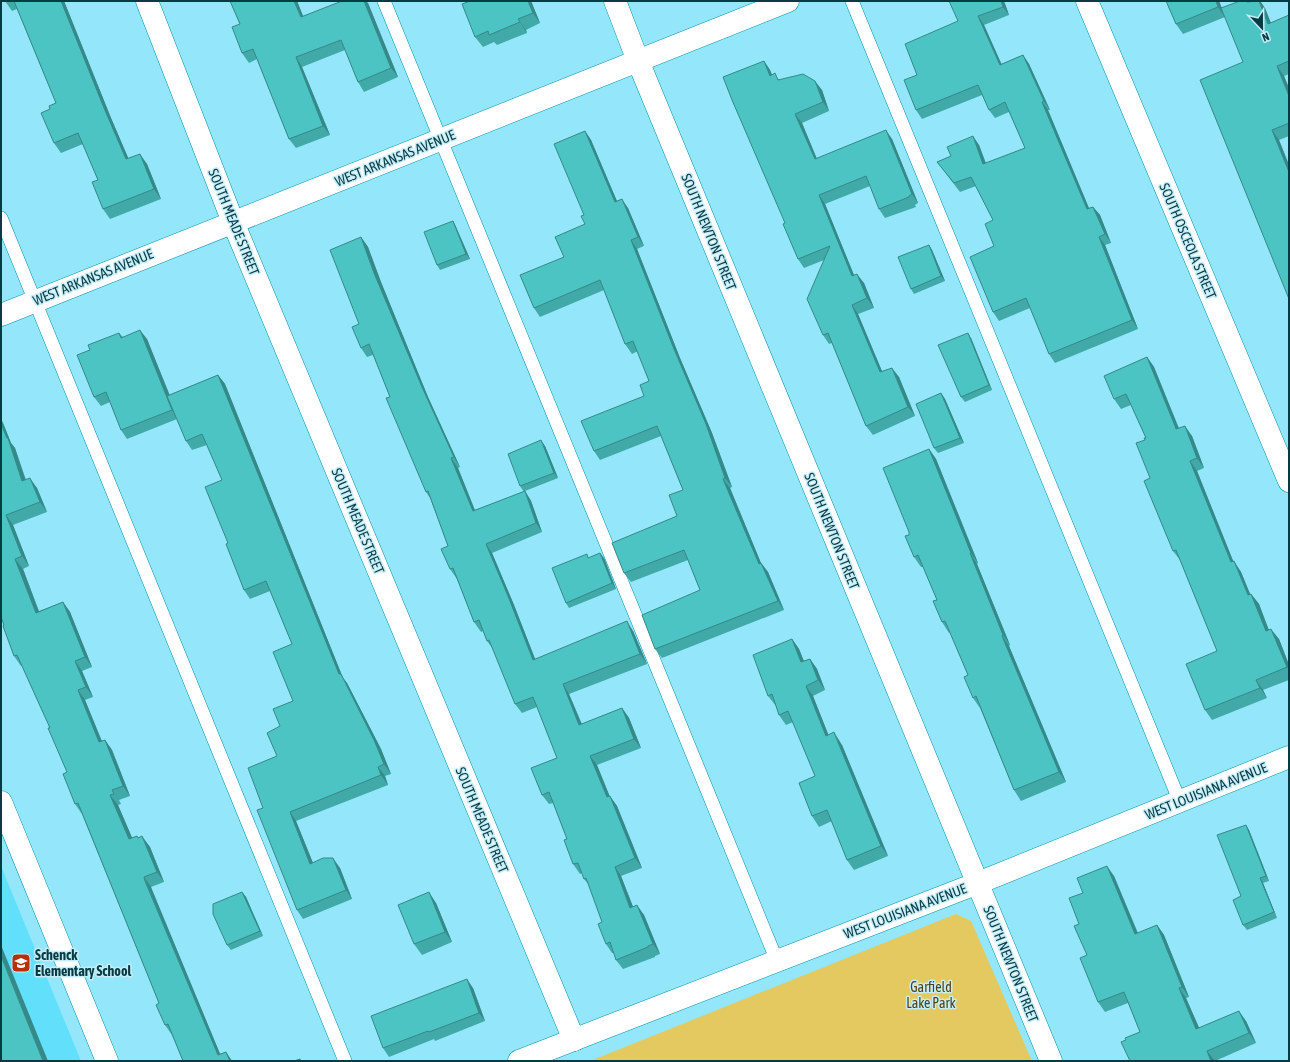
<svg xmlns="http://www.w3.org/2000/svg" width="1290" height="1062" viewBox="0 0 1290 1062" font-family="'Asap Condensed',sans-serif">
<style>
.built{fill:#62e0fb}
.green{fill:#e4c860}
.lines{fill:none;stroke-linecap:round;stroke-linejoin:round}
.service-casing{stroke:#0091a8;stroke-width:14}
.minor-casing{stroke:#0091a8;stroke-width:23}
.tertiary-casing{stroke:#0091a8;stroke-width:23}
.service{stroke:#fff;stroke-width:13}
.minor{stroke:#fff;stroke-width:22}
.tertiary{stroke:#fff;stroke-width:22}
.wall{fill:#41a9a8}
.shaded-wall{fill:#358988}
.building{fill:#4cc4c3;stroke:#358988}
.labels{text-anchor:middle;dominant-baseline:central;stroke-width:3;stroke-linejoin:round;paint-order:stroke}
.street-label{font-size:14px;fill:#073b44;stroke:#c6edf7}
.poi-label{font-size:14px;font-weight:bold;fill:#073b44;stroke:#c6edf7;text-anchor:start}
.park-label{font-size:14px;fill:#4e4214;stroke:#c6edf7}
</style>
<rect width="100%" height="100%" fill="#94e7fb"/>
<path class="built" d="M1,866l80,195h-80z"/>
<path class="green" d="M956,914l15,7 61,140h-442z"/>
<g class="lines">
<defs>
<g id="service">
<path d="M384,1l393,960"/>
<path d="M852,1l328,801"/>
<path d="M1,218l344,843"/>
</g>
<g id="minor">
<path d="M147,1l86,221 341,818"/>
<path d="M615,1l23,60 413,1000"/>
<path d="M1087,1l202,480"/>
<path d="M1,315l787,-314"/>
</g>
<g id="tertiary">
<path d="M1,802l106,259"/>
<path d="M519,1061l459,-178 311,-126"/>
</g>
</defs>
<use href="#service" class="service-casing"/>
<use href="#minor" class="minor-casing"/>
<use href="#tertiary" class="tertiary-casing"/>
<use href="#service" class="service"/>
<use href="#minor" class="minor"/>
<use href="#tertiary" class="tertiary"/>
</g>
<g class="wall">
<path d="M5,1h59l47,117 17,40 19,6 14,35 -51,20 -7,-10 -5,-29 -15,-36 -22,9 -7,-10 -4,-34 6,-6 -39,-94 -5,2z"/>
<path d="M230,1h67l6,15 65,-13 30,74 -34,15 -6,-10 -13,-32 -43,17 28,68 -34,13 -7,-9 -32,-80 -8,4 -7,-10 -2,-29z"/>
<path d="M531,1l9,22 -14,7 1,3 -30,12 -3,-3 -11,5 -8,-10z"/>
<path d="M1004,1l5,14 -25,10 17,39 22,-9 6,9 21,46h-2l41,98 4,-1 7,8 11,28 -6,2 33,84 -83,34 -6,-9 -19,-46 -31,13 -6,-9 1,-66 -1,-26 -17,-34 -16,6 -23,-30 42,-17 7,18 39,-15 -16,-36 -14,6 -6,-8 -7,-15 -60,24 -6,-9 1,-35 41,-54z"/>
<path d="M1166,1h53l3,7 27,-7h11l5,7 6,15 18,-8v59l-5,2 5,12v48l-10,4 10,25v134l-46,-237 -18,-45 -42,17 -7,-10z"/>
<path d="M764,61l6,9 2,5 8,5 42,10 7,21 -27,12 15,36 75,-20 26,64 -3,2 1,2 -31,11 -6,-9 -9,-23 -45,18 29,71 10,8 10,25 -16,6 24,57 17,6 16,39 -42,19 -7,-9 -34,-83 -3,1 -6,-9 1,-75 -20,8 -6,-9 -13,-36z"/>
<path d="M585,131l6,9 26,61 11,7 16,38 -7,3 43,109 32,75 20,54 -2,1 31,75 7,9 16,38 -122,48 -7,-9 45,-59 -12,-30 -57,22 -7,-9 53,-57 6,-26 -22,-54 -61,24 -6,-9 50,-55 5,-15 -11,-30 -6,3 -7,-10 -21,-54 -64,27 -6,-9 51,-84 -1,-9z"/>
<path d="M453,221l3,6 14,32 -30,11 -3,-5z"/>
<path d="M361,237l7,10 13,35 47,115 32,70 -2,1 17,42 49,-18 -4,-6 25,-40 13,32 -33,13 6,10 11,31 -50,21 22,52 21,54 98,-28 14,33 -78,30 13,30 40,-16 7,10 12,30 -44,17 13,32 7,9 25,62 -21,8 12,31 11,8 16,39 -5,2v1l-32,12 -7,-9 -2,-7h-2l-6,-9 -4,-22 -13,-37 -5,-6 -2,-6 -2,1 -7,-10 -6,-25 -14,-36 -4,1 -7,-9 15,-37 -20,-51 -15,6 -7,-9 -22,-55 -6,-8 -4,-10 -2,1 -7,-10 -17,-43 -7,-10 -2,-23 -18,-48 -4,-6 -36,-95 -17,-42 -6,2 -6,-9 -2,-24z"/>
<path d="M929,245l3,5 13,31 -31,13 -3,-5z"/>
<path d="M119,333l4,4 24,2 22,56 49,-20 7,9 118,294 4,5 34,66 10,25 -6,2 3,9 -92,36 17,42 27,5 12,31 -49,20 -6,-9 -34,-102 14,-52 3,-30 13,-25 -1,-57 -22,-53 -20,8 -6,-9 -16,-47 -6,-63 -15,-35 -15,5 -6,-9 -9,-22 -50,20 -6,-9 -11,-28 -9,4 -7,-9 -4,-47z"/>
<path d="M971,338l21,52 -27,12 -4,-5z"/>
<path d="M1147,357l7,10 25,61 13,8 12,32 -7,3 36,90 8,11 9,22h1l8,10 10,26 10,9 10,26v15l-26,10 4,8 -55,22 -7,-10 12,-59 -37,-91 -7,-9 -23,-73 -5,-38 1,-2 -15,-33 -10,4 -7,-10z"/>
<path d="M941,393l4,6 19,44 -26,10 -4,-5z"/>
<path d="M1,419l2,4 8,20 4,5 11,32 11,8 10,24 -34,13 16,41 -6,3 16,42 24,-9 7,10 22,55 -10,4 11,26 -8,3 17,41 3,-1 7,10 18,46 -11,4 2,4 -3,1 14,33 5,-2 2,2 11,9 14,35 -13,5 1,4 68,163 6,-2 6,9h-49l-11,-26 -7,-10 -6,-22 -77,-189 -7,-10 -8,-32 -17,-44 -28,-62h-1l-7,-10 -13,-39z"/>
<path d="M929,449l7,10 42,104 -1,1 33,81 -1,1 57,136 -45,19 -7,-11 -34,-82 -7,-10 -5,-23 -18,-43 -1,1 -7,-11 -5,-22 -14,-33h-2l-7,-10 -5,-22z"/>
<path d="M589,558h15l12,31 -47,19 -3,-5z"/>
<path d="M792,639l7,10 5,12 6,-2 7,10 8,21 -12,6 15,39 14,10 46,111 -34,14 -7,-10 -15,-39 -13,6 -7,-11 3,-40 -22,-54 -7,3 -7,-10 -3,-9 -8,-10z"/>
<path d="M1246,825l3,5 20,51 -6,2 14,35 -30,12 -4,-5 -2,-29z"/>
<path d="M1114,876l24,57 19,-8 7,10 25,62 -3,1 13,30 47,-7 10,22 -41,18h-85l-4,-21 14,-8 -12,-29 -23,9 -7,-10 -19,-78 4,-31z"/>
<path d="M242,892l4,5 17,39 -32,14 -4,-5z"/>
<path d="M436,903l16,39 -30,13 -8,-11z"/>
<path d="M473,988l12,33 -50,20 -1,-2 -45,18 -6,-9z"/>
</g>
<g class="shaded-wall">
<path d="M61,1h3l47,117 22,51 -7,-10 -22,-51z"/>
<path d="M294,1h3l10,25 -6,-9z"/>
<path d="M364,1h2l2,2 30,74 -7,-9z"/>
<path d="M528,1h3l9,22 -7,-10z"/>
<path d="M1001,1h3l5,14 -6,-8z"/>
<path d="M1216,1h3l6,16 -7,-10z"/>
<path d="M1259,1h1l5,7 10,26 -7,-10z"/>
<path d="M978,16l6,9 22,49 -6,-9z"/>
<path d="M518,19l8,11 1,3 -7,-11z"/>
<path d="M1023,55l6,9 21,46 -6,-9z"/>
<path d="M296,57l6,10 28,68 -7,-9z"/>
<path d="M764,61l6,9 6,15 -6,-9z"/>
<path d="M1277,66l7,10 5,12v8z"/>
<path d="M815,81l7,9 7,21 -6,-9z"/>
<path d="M1042,102l6,8 45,108 -6,-9z"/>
<path d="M795,114l7,9 19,46 -6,-10z"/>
<path d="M886,130l6,9 26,64 -6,-9z"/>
<path d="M1272,130l7,10 10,25v7z"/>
<path d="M585,131l6,9 30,71 -6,-9z"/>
<path d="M973,136l6,9 10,28 -6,-9z"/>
<path d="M140,154l7,10 14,35 -7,-10z"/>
<path d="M819,195l6,9 33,81 -6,-9z"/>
<path d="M622,199l6,9 16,38 -6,-9z"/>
<path d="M1093,207l7,8 11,28 -6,-9z"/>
<path d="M453,221l3,6 14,32 -4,-5z"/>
<path d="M361,237l7,10 13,35 47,115 32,70 -6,-10 -32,-70 -48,-114z"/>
<path d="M1099,237l6,8 33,84 -6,-9z"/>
<path d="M631,240l6,9 43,109 32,75 20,54 -7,-9z"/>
<path d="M929,245l3,5 13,31 -4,-5z"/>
<path d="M857,274l7,9 10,25 -7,-10z"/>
<path d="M852,305l6,9 28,67 -6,-9z"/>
<path d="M140,330l7,9 32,79 -7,-8z"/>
<path d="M968,333l3,5 21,52 -3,-5z"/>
<path d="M1147,357l7,10 28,70 -7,-11z"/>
<path d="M892,368l7,9 16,39 -7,-9z"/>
<path d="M218,375l7,9 118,294 4,5 34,66 10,25 -7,-10 -45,-90z"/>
<path d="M941,393l4,6 19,44 -4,-5z"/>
<path d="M1,419l2,4 8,20 4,5 14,43 -7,-10 -21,-57z"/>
<path d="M1185,426l7,10 12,32 -7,-10z"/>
<path d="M541,440l4,6 13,32 -4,-5z"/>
<path d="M929,449l7,10 42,104 -7,-10z"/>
<path d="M451,458l7,10 21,53 -6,-10z"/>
<path d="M1190,461l7,10 41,102 -7,-11z"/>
<path d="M30,478l7,10 10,24 -7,-10z"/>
<path d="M723,479l7,9 35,85 -6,-9z"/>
<path d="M525,491l6,10 11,31 -6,-9z"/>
<path d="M6,515l7,10 16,41 -7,-10z"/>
<path d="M486,544l6,9 22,52 25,64 -6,-9z"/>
<path d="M600,553l4,5 12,31 -4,-6z"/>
<path d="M970,553l7,11 33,81 -7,-10z"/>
<path d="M15,559l8,10 20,54 -7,-10z"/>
<path d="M1234,561l7,11 14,34 -7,-11z"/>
<path d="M761,563l7,9 16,38 -6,-9z"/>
<path d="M1251,594l8,10 14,38 -7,-11z"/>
<path d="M63,602l7,10 22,55 -7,-10z"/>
<path d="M627,621l6,10 14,33 -7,-10z"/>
<path d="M1271,629l8,10 10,26v5l-2,-3z"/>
<path d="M1002,636l7,10 57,136 -7,-10z"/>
<path d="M792,639l7,10 9,23 -7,-10z"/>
<path d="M810,659l7,10 8,21 -7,-10z"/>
<path d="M75,661l7,10 11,26 -7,-10z"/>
<path d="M1256,680l7,10 4,8 -7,-10z"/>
<path d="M563,684l6,10 17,41 -7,-10z"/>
<path d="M806,686l7,10 20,50 -7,-10z"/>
<path d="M78,690l7,10 21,52 -7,-10z"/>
<path d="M622,708l7,10 12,30 -7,-9z"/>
<path d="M834,732l8,13 46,111 -7,-10z"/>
<path d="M105,740l7,10 18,46 -7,-10z"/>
<path d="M590,756l7,9 17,42 -7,-10z"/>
<path d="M378,767l7,9 3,9 -7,-10z"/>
<path d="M110,795l8,10 19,44 -8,-10z"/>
<path d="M610,796l7,10 25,62 -7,-10z"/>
<path d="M290,812l6,9 21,52 -7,-9z"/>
<path d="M1246,825l3,5 20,51 -3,-5z"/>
<path d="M142,836l8,11 14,35 -7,-10z"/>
<path d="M333,858l7,10 12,31 -6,-9z"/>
<path d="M1107,866l7,10 28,68 -7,-10z"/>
<path d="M615,867l6,9 16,41 -7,-9z"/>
<path d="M144,877l7,10 72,174 -5,-6z"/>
<path d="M1260,878l3,5 14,35 -3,-6z"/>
<path d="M242,892l4,5 17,39 -3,-5z"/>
<path d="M429,892l7,11 16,39 -7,-10z"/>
<path d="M637,905l7,10 16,39 -7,-10z"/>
<path d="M1157,925l7,10 25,62 -7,-10z"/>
<path d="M1,945l47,116h-5l-42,-105z"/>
<path d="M467,979l6,9 12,33 -6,-8z"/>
<path d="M1179,988l7,10 18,41 -8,-10z"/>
<path d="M1239,1011l7,10 10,22 -7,-10z"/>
<path d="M1207,1051l8,10h-4z"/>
<path d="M226,1052l6,9h-2z"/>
</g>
<g class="building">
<path d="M14,1h47l43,107 22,51 14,-5 14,35 -51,20 -11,-27 6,-2 -20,-47 -24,10 -13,-30 9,-4 -1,-3 7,-3z"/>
<path d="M230,1h64l7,16 41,-16h22l27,67 -33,14 -17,-42 -45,17 27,69 -34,13 -36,-90 -11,4 -10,-26 8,-3z"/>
<path d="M470,1h58l5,12 -15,6 2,3 -31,13 -1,-4 -13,6 -13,-33z"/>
<path d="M949,1h52l2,6 -25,9 22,49 23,-10 21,46 -2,1 45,107 6,-2 12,27 -6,3 33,83 -83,34 -23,-56 -33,14 -23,-55 24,-11 -9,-22 8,-4 -22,-43 -17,6 -17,-21 14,-6 -4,-9 26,-11 10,28 42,-16 -20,-46 -16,8 -11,-25 -62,25 -12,-30 13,-5 -12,-31 53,-23z"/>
<path d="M1166,1h50l2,6 -42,17z"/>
<path d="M1240,1h7v1l12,-1 9,23 21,-9v46l-12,5 12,30v27l-17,7 17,42v127l-89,-219 43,-18 -22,-54z"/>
<path d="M764,61l6,15 5,-3 3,7 25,-6 12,7 8,21 -28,12 20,45 71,-29 26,64 -3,2v1l-30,12 -13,-33 -47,19 33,81 5,-2 10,24 -15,7 28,67 12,-4 16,39 -42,19 -38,-93 -5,2 -16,-36 23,-53 -32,13 -15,-35 2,-1 -53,-123 -9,-23z"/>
<path d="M585,131l30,71 7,-3 16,38 -7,3 43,109 32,75 19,54 -2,1 36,85 2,-1 17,38 -123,48 -13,-34 58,-25 -16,-40 -60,23 -12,-30 65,-27 -8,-21 14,-5 -26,-64 -63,25 -13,-30 63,-25 -4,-11 9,-4 -16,-40 -8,3 -25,-64 -66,28 -14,-33 44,-18 -9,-20 30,-13 -4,-8 3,-1 -30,-71z"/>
<path d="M453,221l13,33 -29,11 -13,-33z"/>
<path d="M361,237l13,36 48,114 32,70 -3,1 22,53 52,-20 11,32 -50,21 22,52 25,64 94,-39 13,33 -77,30 16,41 43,-17 12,31 -44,17 17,41 3,-1 25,62 -20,9 15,41 7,-3 16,39 -5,2v1l-32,13 -6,-18 -4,2 -8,-20 4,-2 -16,-44 -2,1 -6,-16 -5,1 -9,-24 3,-1 -18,-47 -7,3 -11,-27 26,-10 -24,-61 -18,7 -26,-64 -2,1 -8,-21 -5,2 -21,-54 -3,1 -9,-20 7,-3 -20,-55 -2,1 -40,-94 4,-1 -21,-53 -8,4 -9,-21 7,-3 -29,-74z"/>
<path d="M929,245l12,31 -30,13 -13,-32z"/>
<path d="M140,330l32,80 -51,20 -15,-38 -12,5 -17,-42 13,-5 -2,-5 31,-12 2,5z"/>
<path d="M968,333l21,52 -28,12 -23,-52z"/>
<path d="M1147,357l28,69 1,3 9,-3 12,32 -7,3 41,101 3,-1 14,34 3,-1 15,37 5,-2 16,38 -31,13 4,8 -55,22 -19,-46 31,-13 -41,-101 -3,1 -29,-70 6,-3 -14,-35 9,-3 -1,-2h2l-20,-44 -12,5 -10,-23z"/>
<path d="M218,375l121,299h2l33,66 10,24 -6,3 3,8 -91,37 20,52 13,-6h10l13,32 -49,20 -40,-100 6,-2 -15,-40 29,-12 -10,-23 13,-7 -7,-17 20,-8 -20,-49 19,-8 -26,-63 -22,9 -18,-46 2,-1 -23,-56 17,-7 -20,-46 -16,7 -19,-45z"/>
<path d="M941,393l19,45 -26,10 -18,-44z"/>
<path d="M1,424l6,14h1l14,43 8,-3 10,24 -34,13 16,41 -7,3 21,54 27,-11 22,55 -10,4 11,26 -8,3 21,52 6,-2 18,46 -11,4 2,4 -4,1 19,44 8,-3 1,2 4,-2 15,36 -13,5 1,4 73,174 8,-3 4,9h-47l-15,-37 -3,1 -9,-20 3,-2 -81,-200 -3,1 -12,-30 4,-2 -19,-44h2l-33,-73 -3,1 -11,-30 1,-1 -3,-8z"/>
<path d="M541,440l13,33 -34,13 -12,-32z"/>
<path d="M929,449l42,104h-1l33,82 -1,1 57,136 -45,18 -38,-94 -3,2 -9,-21 4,-2 -23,-54 -3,1 -9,-21 4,-1 -19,-45 -4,2 -9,-21 4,-1v-3l-26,-64z"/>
<path d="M600,553l12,30 -46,20 -14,-35 35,-14 1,4z"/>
<path d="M792,639l9,23 9,-3 8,21 -12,6 20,50 8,-4 1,3 46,111 -34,14 -20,-50 -15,6 -13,-33 16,-7 -27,-65 -9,4 -7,-21 -4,2 -15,-41z"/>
<path d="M1246,825l20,51 -6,2 14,34 -31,13 -10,-25 8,-4 -24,-61z"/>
<path d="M1107,866l28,68 22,-9 25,62 -3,1 17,41 43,-18 10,22 -42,18 4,10h-81l-9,-19 5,-2 -1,-2 15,-6 -16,-40 -26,10 -18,-44 7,-3 -13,-29 5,-2 -10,-26 14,-5 -6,-15z"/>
<path d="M242,892l18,39 -33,14 -14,-31v-10z"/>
<path d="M429,892l16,40 -31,12 -16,-39z"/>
<path d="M1,956l42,105h-42z"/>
<path d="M467,979l12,34 -50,19 -1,-1 -45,17 -12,-32z"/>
<path d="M300,1059l1,2h-7z"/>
</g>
<defs>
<symbol id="school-square" viewBox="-11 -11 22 22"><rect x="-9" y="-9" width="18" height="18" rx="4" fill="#b92f09" stroke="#c6edf7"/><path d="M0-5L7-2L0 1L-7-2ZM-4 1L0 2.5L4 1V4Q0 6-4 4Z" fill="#fff"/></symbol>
</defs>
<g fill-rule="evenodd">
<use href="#school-square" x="10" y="952" width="22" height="22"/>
</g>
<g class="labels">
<g class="street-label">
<text transform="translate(395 158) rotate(-22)">WEST ARKANSAS AVENUE</text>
<text transform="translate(234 222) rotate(68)">SOUTH MEADE STREET</text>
<text transform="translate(709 232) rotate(68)">SOUTH NEWTON STREET</text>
<text transform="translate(1188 241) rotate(67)">SOUTH OSCEOLA STREET</text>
<text transform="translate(93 277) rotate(-22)">WEST ARKANSAS AVENUE</text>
<text transform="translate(358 521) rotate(67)">SOUTH MEADE STREET</text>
<text transform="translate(832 531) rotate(68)">SOUTH NEWTON STREET</text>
<text transform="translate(1206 791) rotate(-22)">WEST LOUISIANA AVENUE</text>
<text transform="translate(482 820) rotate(67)">SOUTH MEADE STREET</text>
<text transform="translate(905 911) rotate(-21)">WEST LOUISIANA AVENUE</text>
<text transform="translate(1011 964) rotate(68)">SOUTH NEWTON STREET</text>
</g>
<g class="poi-label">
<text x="35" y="955">Schenck<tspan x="35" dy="16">Elementary School</tspan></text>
</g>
<g class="park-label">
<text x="931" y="987">Garfield<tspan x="931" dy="16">Lake Park</tspan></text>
</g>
</g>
<rect width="1290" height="1062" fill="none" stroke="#073b44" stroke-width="4"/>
<g transform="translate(1262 28) rotate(158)" stroke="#c6edf7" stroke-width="3" paint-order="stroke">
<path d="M0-3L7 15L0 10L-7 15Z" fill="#073b44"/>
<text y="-6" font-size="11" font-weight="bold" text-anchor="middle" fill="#073b44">N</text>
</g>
</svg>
